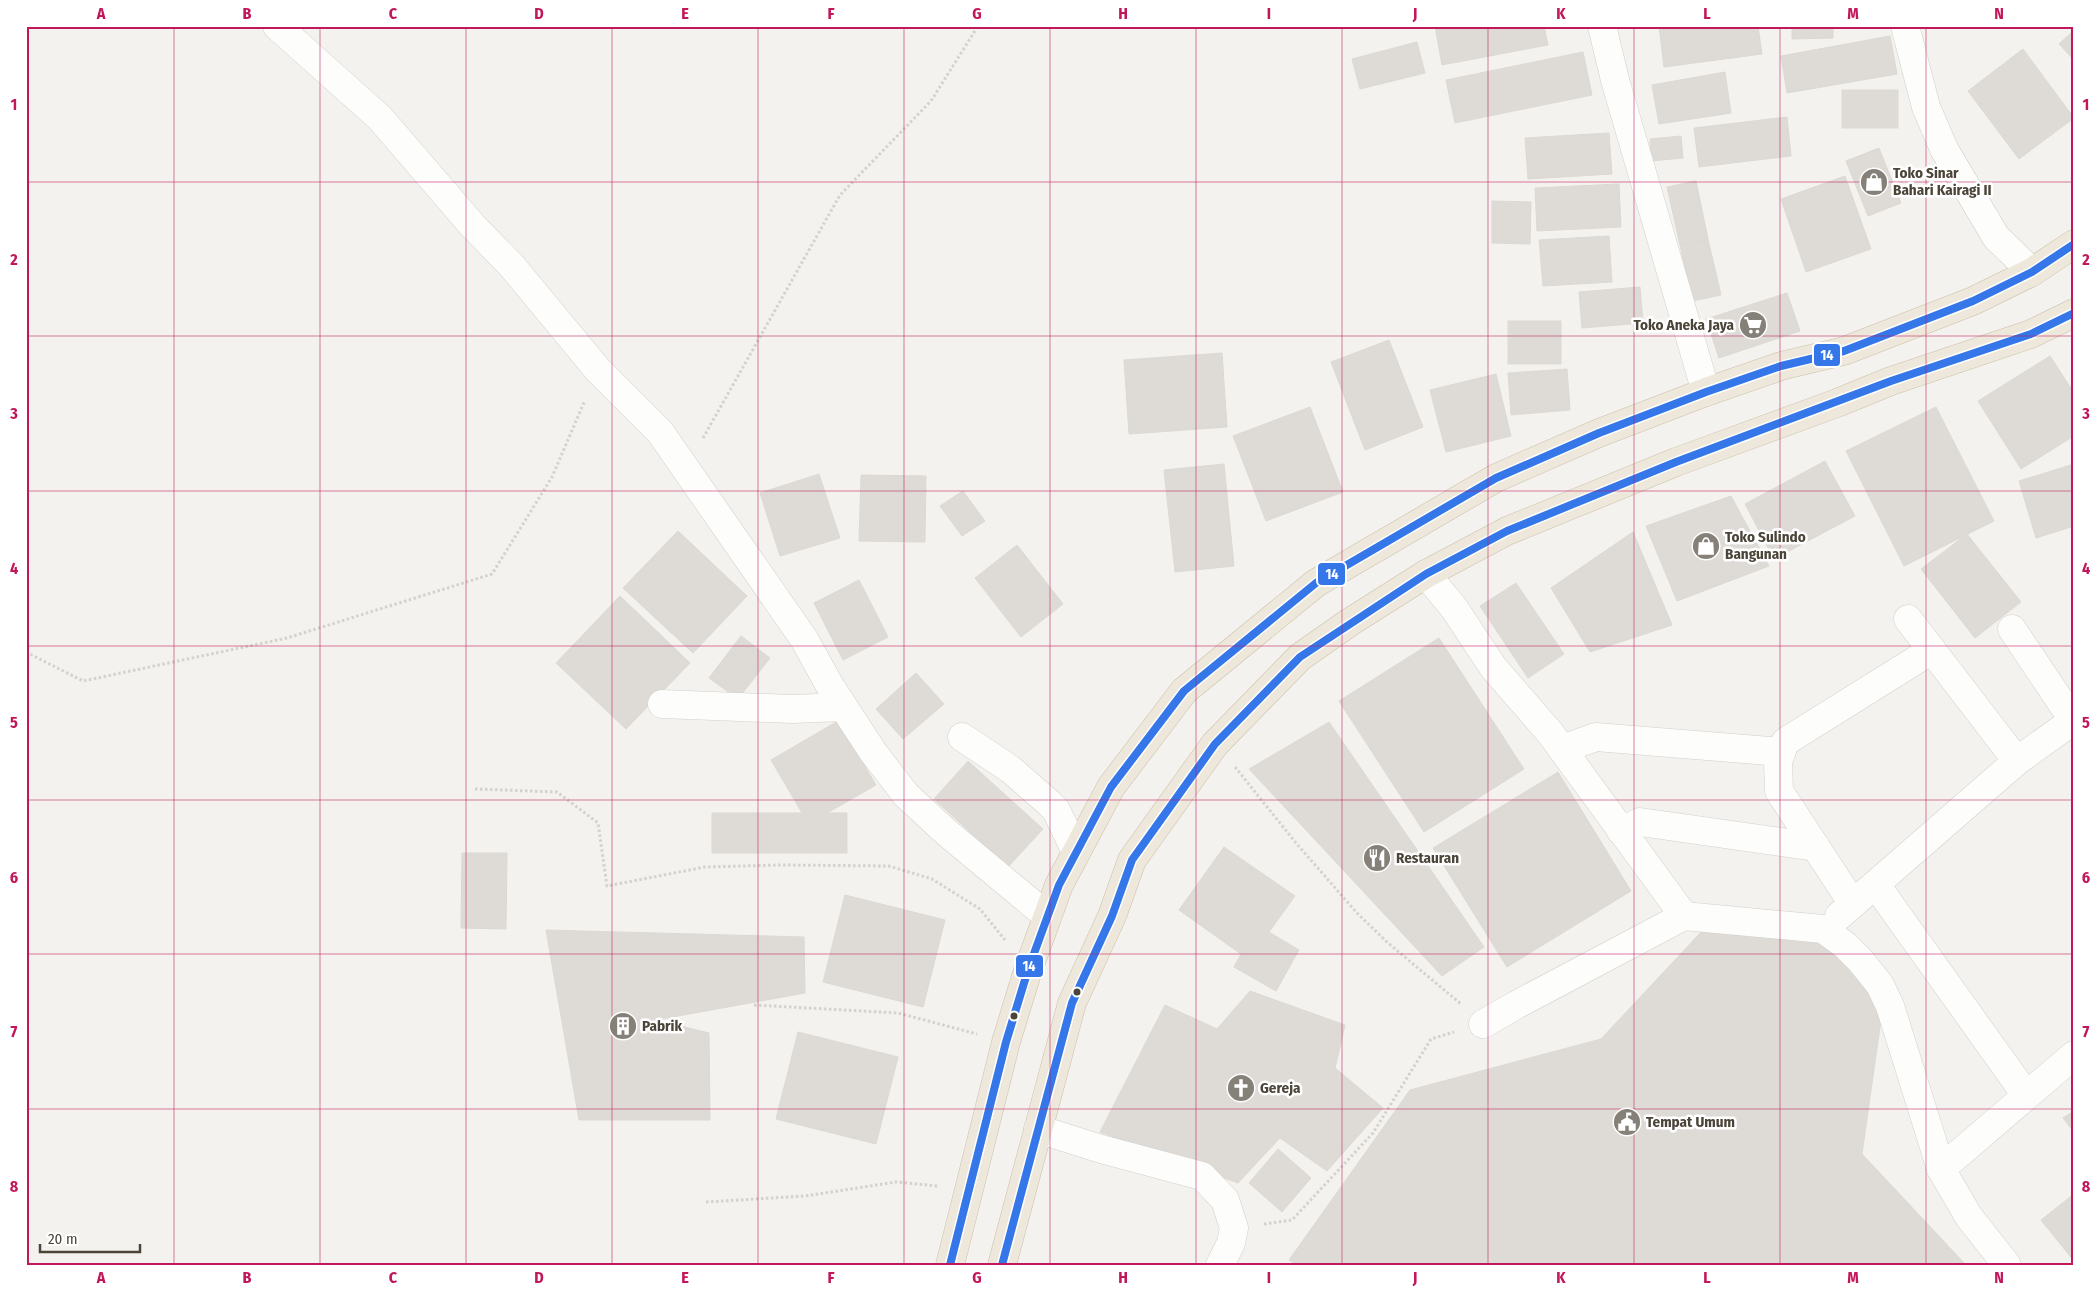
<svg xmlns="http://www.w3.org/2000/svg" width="2100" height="1291" viewBox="0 0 2100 1291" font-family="'Fira Sans Condensed',sans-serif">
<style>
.building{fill:#dedbd6;stroke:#dcd9d4}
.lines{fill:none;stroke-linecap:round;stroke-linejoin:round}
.minor-casing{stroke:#d2d0cb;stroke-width:29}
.highway-casing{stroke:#ccbfa9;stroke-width:29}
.path{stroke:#d3d2cc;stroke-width:3;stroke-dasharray:2.5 2.5;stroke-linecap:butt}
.minor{stroke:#fdfdfc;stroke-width:28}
.highway{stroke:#ede8db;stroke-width:28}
.bus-1-casing{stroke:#fff;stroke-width:11}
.bus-1{stroke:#3577e9;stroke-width:8}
.grid{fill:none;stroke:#c2185b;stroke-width:1;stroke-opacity:0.55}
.bus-dot{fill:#4b4439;stroke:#fff;stroke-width:2}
.labels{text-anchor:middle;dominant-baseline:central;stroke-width:5;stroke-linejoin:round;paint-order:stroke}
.poi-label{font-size:15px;font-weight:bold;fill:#4b4439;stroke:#fff;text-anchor:start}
.line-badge{stroke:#fff;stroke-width:2}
.badge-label{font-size:14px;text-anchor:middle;font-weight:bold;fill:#fff}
.neatline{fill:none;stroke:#c2185b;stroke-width:2}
.grid-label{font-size:16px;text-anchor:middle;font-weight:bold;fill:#c2185b}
</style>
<rect width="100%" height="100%" fill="#f4f2ee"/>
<g class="building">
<path d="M1435,26h109l4,19 -106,20z"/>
<path d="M1659,26h99l4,28 -98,13z"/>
<path d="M1792,26h41v12l-41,1z"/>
<path d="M2074,30v30l-15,-16z"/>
<path d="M1890,36l7,38 -110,19 -6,-37z"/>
<path d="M1417,42l8,31 -65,16 -8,-30z"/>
<path d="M2023,49l51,69 -55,41 -51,-68z"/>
<path d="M1583,52l9,43 -137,28 -9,-43z"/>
<path d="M1725,72l6,41 -72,11 -7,-39z"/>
<rect x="1842" y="90" width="56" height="38"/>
<path d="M1787,117l4,39 -92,11 -5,-39z"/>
<path d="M1609,133l3,41 -84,5 -3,-41z"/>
<path d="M1681,136l2,22 -32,3 -1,-22z"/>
<path d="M1879,148l22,55 -33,13 -22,-55z"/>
<path d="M1845,176l26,73 -65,23 -25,-73z"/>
<path d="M1696,181l12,58 -28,6 -13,-58z"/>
<path d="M1619,184l2,43 -84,4 -2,-43z"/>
<path d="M1492,201l39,1 -1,42 -38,-1z"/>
<path d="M1609,236l3,46 -69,4 -4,-46z"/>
<path d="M1708,239l13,56 -29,6 -12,-56z"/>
<path d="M1640,287l3,36 -61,5 -3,-36z"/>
<path d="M1787,293l13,38 -81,27 -13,-39z"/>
<rect x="1508" y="321" width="53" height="43"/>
<path d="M1389,340l34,87 -58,23 -34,-88z"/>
<path d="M1222,353l5,74 -98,7 -5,-74z"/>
<path d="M2050,356l24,37v43l-53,33 -43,-68z"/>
<path d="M1567,369l3,41 -59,5 -3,-42z"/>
<path d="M1496,374l15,62 -65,16 -16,-62z"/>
<path d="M1310,407l33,85 -77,29 -33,-85z"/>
<path d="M1936,407l58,114 -90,45 -58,-115z"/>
<path d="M1825,461l30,55 -81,43 -29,-55z"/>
<path d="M1224,464l10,102 -59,6 -11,-102z"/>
<path d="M2074,464v62l-38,12 -17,-57z"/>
<path d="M819,474l21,64 -60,18 -20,-63z"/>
<path d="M861,475l65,1 -1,66 -66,-1z"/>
<path d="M963,491l22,30 -23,15 -22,-30z"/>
<path d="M1731,496l38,70 -92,35 -31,-75z"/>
<path d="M678,531l69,65 -54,57 -70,-65z"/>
<path d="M1633,532l39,93 -82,27 -39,-64z"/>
<path d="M1967,534l54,68 -46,36 -54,-69z"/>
<path d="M1017,545l46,59 -42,33 -46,-59z"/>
<path d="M859,580l29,57 -45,23 -29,-57z"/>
<path d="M1516,583l48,71 -36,24 -48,-72z"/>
<path d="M620,596l70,67 -64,66 -70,-66z"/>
<path d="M741,636l29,22 -32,41 -29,-21z"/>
<path d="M1439,638l85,131 -100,63 -85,-131z"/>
<path d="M916,673l28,31 -41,35 -27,-30z"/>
<path d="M838,721l38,64 -49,28h20v40h-135v-40h90l-31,-53z"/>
<path d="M1329,722l155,225 -42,29 -193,-207z"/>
<path d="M968,761l75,68 -35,38 -74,-68z"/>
<path d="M1558,772l73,119 -124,76 -74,-119z"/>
<path d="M1224,847l71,49 -26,36 30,18 -23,41 -42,-24 7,-13 -62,-44z"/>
<path d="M462,853h45l-1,76 -45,-1z"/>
<path d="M845,895l100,25 -22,87 -100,-25z"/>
<path d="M546,930l258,7 1,56 -149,27 53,13 1,87h-131z"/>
<path d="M1703,930l129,9 50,74 -20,141 104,111h-669l-8,-5 121,-170 191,-51z"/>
<path d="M1250,991l95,34 -10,43 48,40 -56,63 -47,-33 -42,45 -138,-51 65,-127 52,24z"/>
<path d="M798,1032l100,25 -22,87 -100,-25z"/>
<path d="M2074,1111v21l-11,-14z"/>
<path d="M1278,1149l33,29 -29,34 -33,-29z"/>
<path d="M2074,1194v67l-33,-41z"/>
</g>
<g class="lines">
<defs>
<g id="minor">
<path d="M277,26l103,92 92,107 39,40 87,105 62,62 144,207 26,47 43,66 33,43 40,37 101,84"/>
<path d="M1602,26l13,54 91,312"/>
<path d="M1905,26l21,81 18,42 52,88 36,35"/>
<path d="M1426,574l28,34 39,59 58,67 133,182"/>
<path d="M1908,619l109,142"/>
<path d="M2012,629l61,91"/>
<path d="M662,704l130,5 51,-2"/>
<path d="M962,737l48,32 39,34 7,7 20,42"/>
<path d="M1562,749l34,-12 185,15"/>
<path d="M1621,831l19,-9 176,25"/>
<path d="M1876,885l150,210"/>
<path d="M1853,904l-74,-113 -1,-29 7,-20 147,-92"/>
<path d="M1839,916l178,-155 57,-41"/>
<path d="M1483,1024l33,-19 168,-89 139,13 22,16 15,15 20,25 10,21 51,163 28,48 38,48"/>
<path d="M1038,1129l63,20 101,27 23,24 9,28 -3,15 -11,22"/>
<path d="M1941,1169l133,-114"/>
</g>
<g id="highway">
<path d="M950,1265l56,-223 22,-72 31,-85 52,-98 73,-96 132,-108 180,-105 103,-45 107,-41 75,-26 63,-15 129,-50 59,-29 42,-28"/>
<path d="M1002,1265l70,-262 40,-87 20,-56 83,-116 85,-87 50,-35 76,-48 81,-43 169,-69 161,-59 54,-22 140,-47 43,-21"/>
</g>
</defs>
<use href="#minor" class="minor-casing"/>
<use href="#highway" class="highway-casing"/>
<g class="path">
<path d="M703,438l137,-243 91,-94 47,-75"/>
<path d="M26,652l57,29 204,-43 205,-64 60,-97 33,-77"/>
<path d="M1235,767l61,76 61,70 31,30 73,61"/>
<path d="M475,789l82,3 41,31 9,63 98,-19 75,-2 109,1 43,13 48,30 25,31"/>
<path d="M754,1005l144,8 79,21"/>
<path d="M706,1202l99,-6 91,-14 42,4"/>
<path d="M1264,1224l28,-4 81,-87 58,-94 23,-7"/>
</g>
<use href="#minor" class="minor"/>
<use href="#highway" class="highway"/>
<defs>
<g id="bus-1">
<path d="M950,1265l56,-223 22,-72 31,-85 52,-98 73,-96 132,-108 180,-105 103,-45 107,-41 75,-26 63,-15 129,-50 59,-29 42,-28"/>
<path d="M1002,1265l70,-262 40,-87 20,-56 83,-116 85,-87 126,-83 81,-43 169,-69 215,-81 140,-47 43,-21"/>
</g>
</defs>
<use href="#bus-1" class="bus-1-casing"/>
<use href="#bus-1" class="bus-1"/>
</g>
<path class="grid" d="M174,26v1239M320,26v1239M466,26v1239M612,26v1239M758,26v1239M904,26v1239M1050,26v1239M1196,26v1239M1342,26v1239M1488,26v1239M1634,26v1239M1780,26v1239M1926,26v1239M26,182h2048M26,336h2048M26,491h2048M26,646h2048M26,800h2048M26,954h2048M26,1109h2048"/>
<defs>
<symbol id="shop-disc" viewBox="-11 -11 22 22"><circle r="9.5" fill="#868178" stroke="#fff"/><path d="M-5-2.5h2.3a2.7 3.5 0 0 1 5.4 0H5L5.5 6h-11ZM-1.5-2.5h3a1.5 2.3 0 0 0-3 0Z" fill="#fff"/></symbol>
<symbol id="supermarket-disc" viewBox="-11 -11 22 22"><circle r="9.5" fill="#868178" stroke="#fff"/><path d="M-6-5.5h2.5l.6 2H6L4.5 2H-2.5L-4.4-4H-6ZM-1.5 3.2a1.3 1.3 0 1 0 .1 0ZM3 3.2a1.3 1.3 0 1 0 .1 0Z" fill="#fff"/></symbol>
<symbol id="restaurant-disc" viewBox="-11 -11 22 22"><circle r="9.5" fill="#868178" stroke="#fff"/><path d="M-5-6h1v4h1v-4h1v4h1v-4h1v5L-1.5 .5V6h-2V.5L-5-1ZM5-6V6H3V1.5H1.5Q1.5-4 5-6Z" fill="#fff"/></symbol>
<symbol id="building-disc" viewBox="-11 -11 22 22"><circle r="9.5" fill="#868178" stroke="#fff"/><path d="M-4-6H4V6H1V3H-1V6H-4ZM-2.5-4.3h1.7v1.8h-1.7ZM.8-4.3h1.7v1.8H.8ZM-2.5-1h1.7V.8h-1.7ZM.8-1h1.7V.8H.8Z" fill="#fff"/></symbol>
<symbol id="church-disc" viewBox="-11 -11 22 22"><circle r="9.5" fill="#868178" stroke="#fff"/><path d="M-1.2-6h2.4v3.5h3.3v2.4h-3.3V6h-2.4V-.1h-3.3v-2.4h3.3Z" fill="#fff"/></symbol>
<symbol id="civic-disc" viewBox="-11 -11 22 22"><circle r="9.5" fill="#868178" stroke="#fff"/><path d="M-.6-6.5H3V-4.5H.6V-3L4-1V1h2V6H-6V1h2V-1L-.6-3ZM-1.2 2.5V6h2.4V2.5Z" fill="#fff"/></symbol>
</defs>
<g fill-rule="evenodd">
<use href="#shop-disc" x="1858" y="166" width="32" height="32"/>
<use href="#supermarket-disc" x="1737" y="309" width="32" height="32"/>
<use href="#shop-disc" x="1690" y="530" width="32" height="32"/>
<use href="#restaurant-disc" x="1361" y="842" width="32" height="32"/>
<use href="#building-disc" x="607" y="1010" width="32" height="32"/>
<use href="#church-disc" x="1225" y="1072" width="32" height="32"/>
<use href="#civic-disc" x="1611" y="1106" width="32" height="32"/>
</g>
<g class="bus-dot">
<circle cx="1077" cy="992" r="4.5"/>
<circle cx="1014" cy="1016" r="4.5"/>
</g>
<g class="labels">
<g class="poi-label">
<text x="1893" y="173">Toko Sinar<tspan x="1893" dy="17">Bahari Kairagi II</tspan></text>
<text x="1734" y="325" text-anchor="end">Toko Aneka Jaya</text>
<text x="1725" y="537">Toko Sulindo<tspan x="1725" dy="17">Bangunan</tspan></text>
<text x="1396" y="858">Restauran</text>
<text x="642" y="1026">Pabrik</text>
<text x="1260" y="1088">Gereja</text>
<text x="1646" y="1122">Tempat Umum</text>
</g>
</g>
<g class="line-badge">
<rect x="1813" y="343" width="28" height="24" rx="5" fill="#3577e9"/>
<rect x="1317" y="562" width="29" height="24" rx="5" fill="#3577e9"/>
<rect x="1015" y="954" width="29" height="24" rx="5" fill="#3577e9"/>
</g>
<g class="badge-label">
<text x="1827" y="360">14</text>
<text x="1332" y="579">14</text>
<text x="1029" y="971">14</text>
</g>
<rect width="2100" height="1291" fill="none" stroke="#ffffff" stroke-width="55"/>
<path d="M40 1244v8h100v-8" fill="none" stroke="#4b4439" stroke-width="2.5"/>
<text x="48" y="1244" font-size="15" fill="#4b4439" stroke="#ffffff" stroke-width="4" paint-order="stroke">20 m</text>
<rect x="28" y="28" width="2044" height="1236" class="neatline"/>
<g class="grid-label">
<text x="101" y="19">A</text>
<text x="247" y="19">B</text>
<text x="393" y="19">C</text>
<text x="539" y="19">D</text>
<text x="685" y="19">E</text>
<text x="831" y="19">F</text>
<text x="977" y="19">G</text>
<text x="1123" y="19">H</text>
<text x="1269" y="19">I</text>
<text x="1415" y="19">J</text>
<text x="1561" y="19">K</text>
<text x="1707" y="19">L</text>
<text x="1853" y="19">M</text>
<text x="1999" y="19">N</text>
<text x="14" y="110">1</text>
<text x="2086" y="110">1</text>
<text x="14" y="265">2</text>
<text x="2086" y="265">2</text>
<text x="14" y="419">3</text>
<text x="2086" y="419">3</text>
<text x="14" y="574">4</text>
<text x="2086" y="574">4</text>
<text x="14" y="728">5</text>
<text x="2086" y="728">5</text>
<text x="14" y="883">6</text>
<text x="2086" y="883">6</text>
<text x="14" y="1037">7</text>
<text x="2086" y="1037">7</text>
<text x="14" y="1192">8</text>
<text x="2086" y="1192">8</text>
<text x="101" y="1283">A</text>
<text x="247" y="1283">B</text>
<text x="393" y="1283">C</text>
<text x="539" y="1283">D</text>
<text x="685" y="1283">E</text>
<text x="831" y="1283">F</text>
<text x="977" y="1283">G</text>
<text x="1123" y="1283">H</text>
<text x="1269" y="1283">I</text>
<text x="1415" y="1283">J</text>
<text x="1561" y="1283">K</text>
<text x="1707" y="1283">L</text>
<text x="1853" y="1283">M</text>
<text x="1999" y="1283">N</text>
</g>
</svg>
